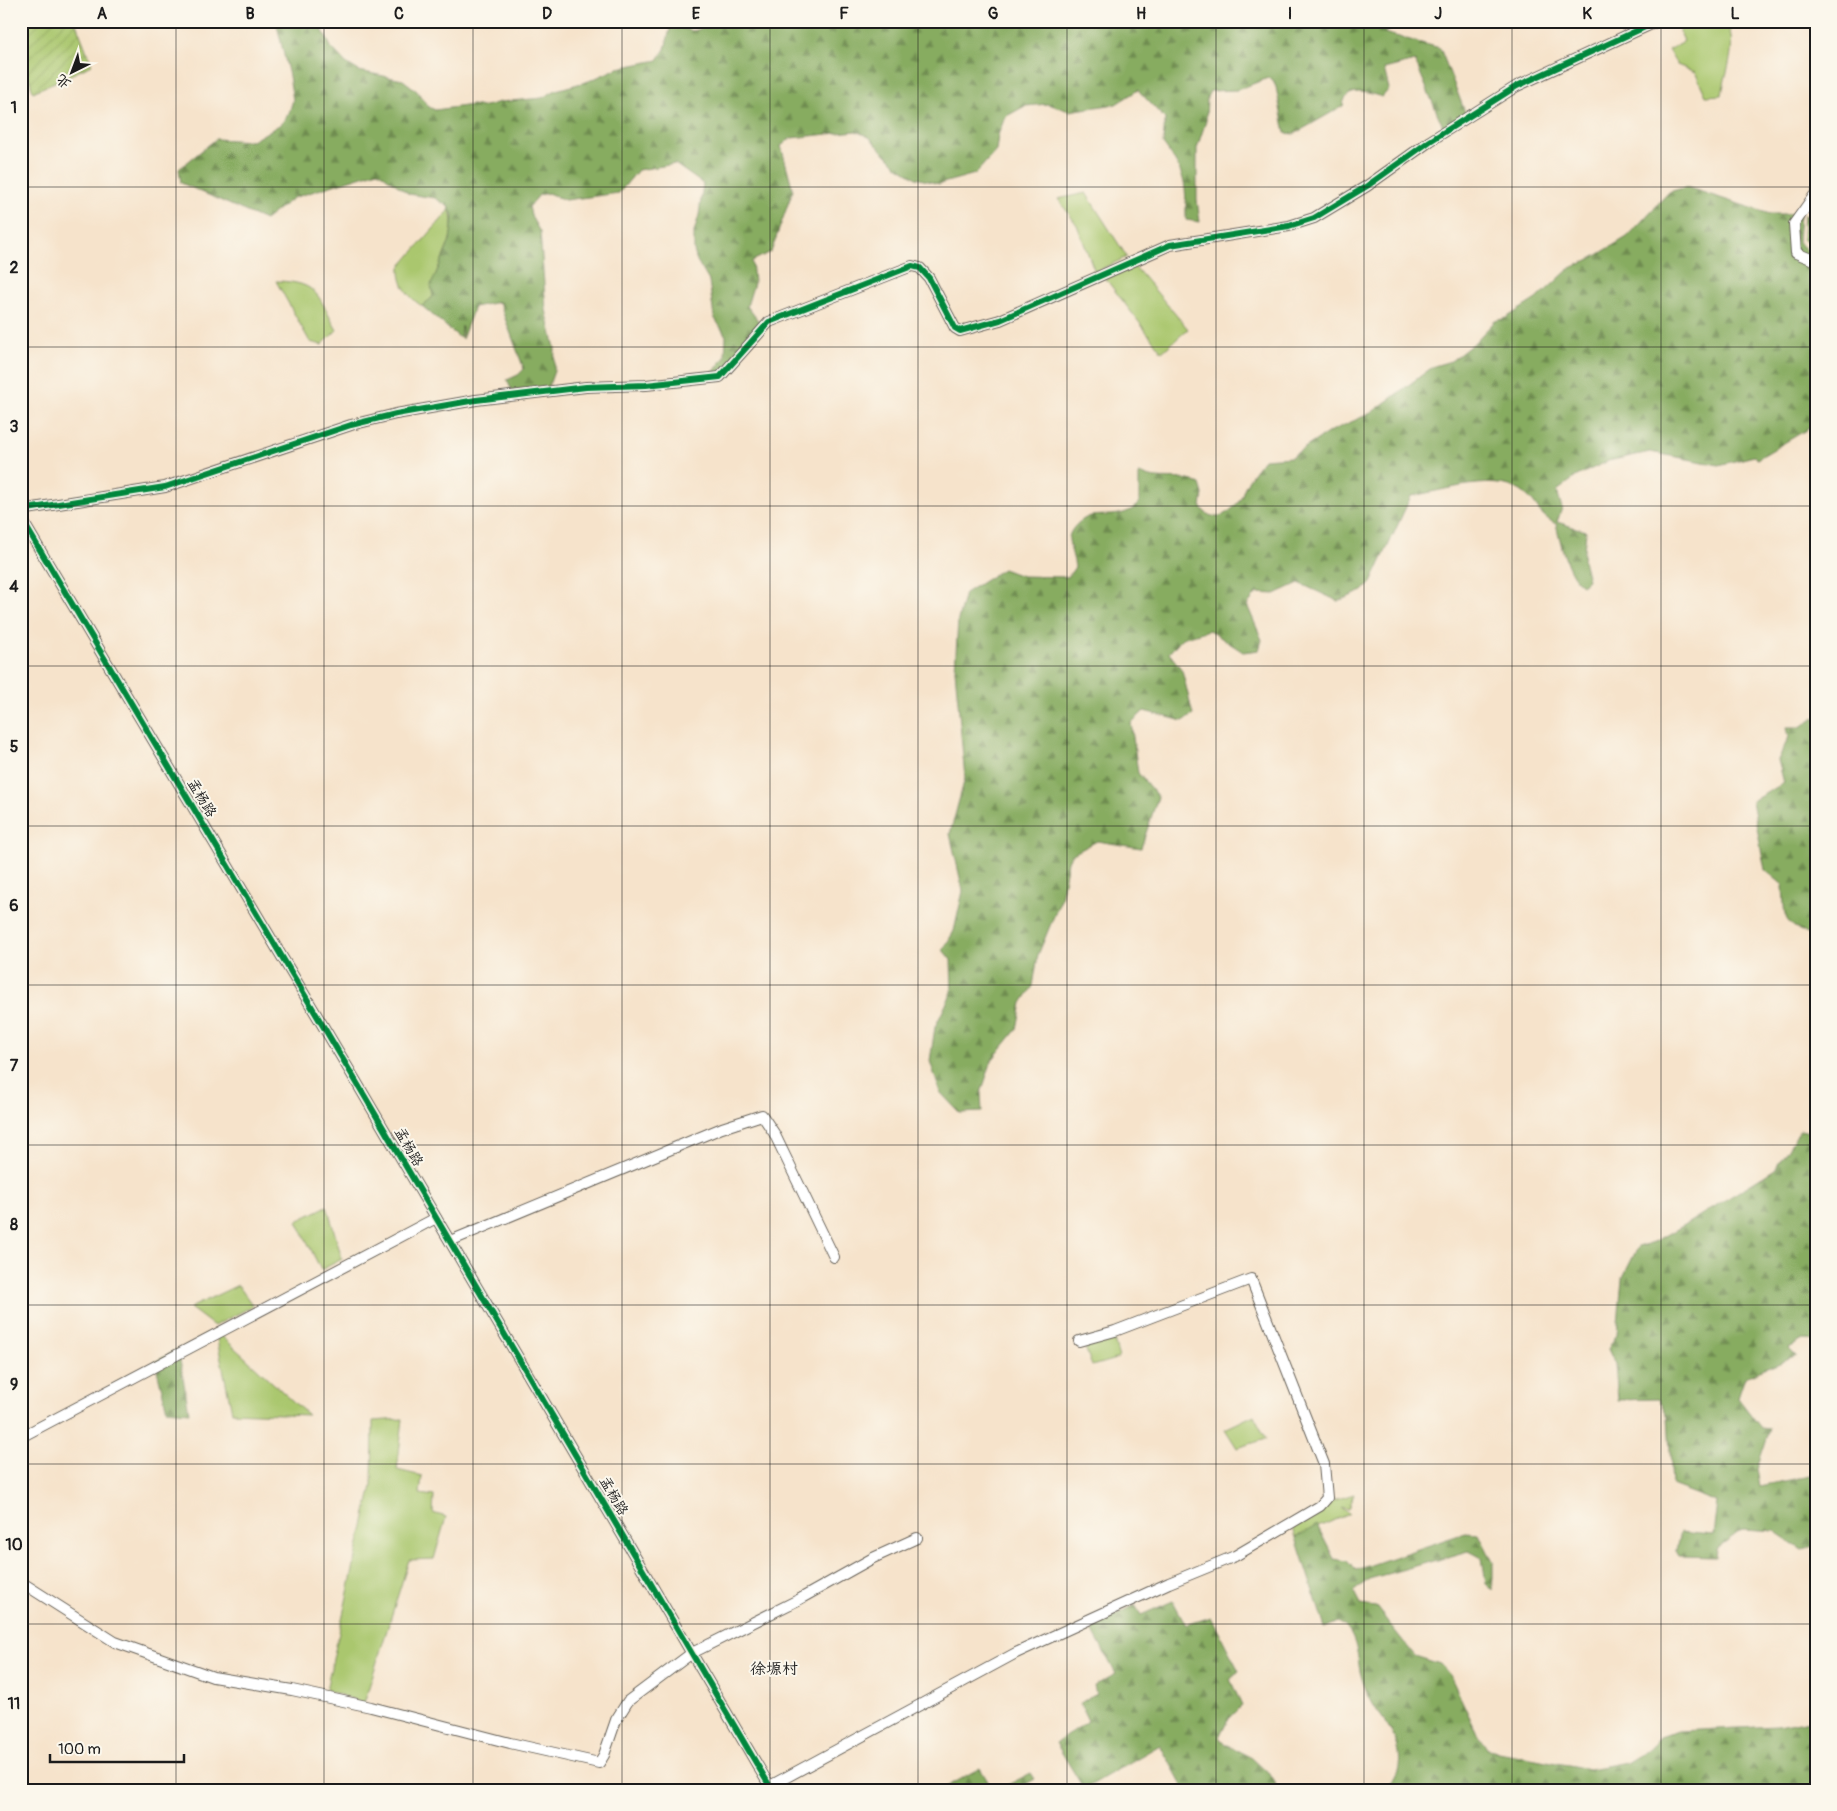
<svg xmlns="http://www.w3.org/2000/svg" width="1837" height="1811" viewBox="0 0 1837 1811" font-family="Pangolin,'LXGW WenKai TC',sans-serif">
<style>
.green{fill:#aac76e;stroke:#637245}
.forest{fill:url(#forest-firs);stroke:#52643e}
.garden{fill:url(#garden-furrows);stroke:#637245}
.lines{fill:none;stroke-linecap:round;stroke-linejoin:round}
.minor-casing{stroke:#686259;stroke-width:12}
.minor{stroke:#fff;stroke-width:10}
.cycleway-casing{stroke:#fbf7ec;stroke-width:9}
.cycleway{stroke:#00873e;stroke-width:6}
.grid{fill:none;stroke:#1c1c1c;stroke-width:1;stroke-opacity:0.55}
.labels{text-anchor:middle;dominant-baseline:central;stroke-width:4;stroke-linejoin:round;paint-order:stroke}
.street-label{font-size:14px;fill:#1c1c1c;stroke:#fbf7ec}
.quarter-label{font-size:16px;fill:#1c1c1c;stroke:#fbf7ec}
.neatline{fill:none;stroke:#1c1c1c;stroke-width:2}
.grid-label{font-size:16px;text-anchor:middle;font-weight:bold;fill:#1c1c1c}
</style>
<defs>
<pattern id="forest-firs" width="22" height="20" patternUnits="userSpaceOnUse" patternTransform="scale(1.25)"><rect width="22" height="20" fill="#87ac61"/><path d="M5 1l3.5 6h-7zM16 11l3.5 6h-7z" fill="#6e8b4f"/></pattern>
<pattern id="garden-furrows" width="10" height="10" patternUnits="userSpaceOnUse" patternTransform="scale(1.25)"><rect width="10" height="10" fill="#aac76e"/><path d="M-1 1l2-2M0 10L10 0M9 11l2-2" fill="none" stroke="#92aa5f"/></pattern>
</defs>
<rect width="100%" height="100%" fill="#fbf7ec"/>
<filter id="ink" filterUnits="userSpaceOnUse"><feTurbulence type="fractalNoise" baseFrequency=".02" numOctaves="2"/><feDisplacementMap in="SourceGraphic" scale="10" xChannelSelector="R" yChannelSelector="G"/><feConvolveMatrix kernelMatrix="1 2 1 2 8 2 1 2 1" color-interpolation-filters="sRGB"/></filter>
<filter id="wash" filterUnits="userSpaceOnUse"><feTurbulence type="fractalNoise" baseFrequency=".0096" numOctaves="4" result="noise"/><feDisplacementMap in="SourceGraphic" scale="20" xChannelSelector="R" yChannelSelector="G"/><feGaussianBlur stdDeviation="1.12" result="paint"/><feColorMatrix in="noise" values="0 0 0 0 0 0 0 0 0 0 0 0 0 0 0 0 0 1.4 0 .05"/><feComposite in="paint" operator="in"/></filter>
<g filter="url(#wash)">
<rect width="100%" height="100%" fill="#f6e3cb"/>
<g class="green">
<path d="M1675,21H1727C1738,50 1726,67 1722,95L1706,96L1695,72L1677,65L1668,50L1684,41Z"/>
<polygon points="1086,193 1127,257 1095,272 1077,225 1058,199"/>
<path d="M449,207C462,243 429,267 433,297L422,306C408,297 399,284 400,267L448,212Z"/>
<polygon points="1130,261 1188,329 1162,352 1102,274"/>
<path d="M276,281C321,282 317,297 337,330L322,345L310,342Z"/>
<polygon points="327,1206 342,1259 321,1270 297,1221"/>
<polygon points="238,1285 253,1306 214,1326 190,1308"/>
<polygon points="215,1330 308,1415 232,1412"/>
<polygon points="1112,1333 1119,1358 1092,1366 1083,1342"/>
<polygon points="1254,1415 1266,1439 1237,1448 1225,1429"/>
<polygon points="403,1419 397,1470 422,1476 420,1494 434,1496 433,1513 446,1517 434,1559 409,1560 364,1703 326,1690 372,1486 373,1421"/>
<polygon points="1354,1494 1349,1509 1341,1507 1350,1514 1318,1527 1317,1526 1296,1538 1293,1528 1329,1502"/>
</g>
<g class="forest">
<path d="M276,21H318L331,47L346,63L359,71L403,80L416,90L429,107L435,110L472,105L482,107L500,102L542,98L556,90L589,81L618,68L658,60L665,49L671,25C693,30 692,36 712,21H1412L1395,24L1384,33L1440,48L1467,117L1444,129L1415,61L1384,69L1389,89L1382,97C1369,93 1345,85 1343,106L1294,134L1285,133L1276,87L1273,81L1268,78L1237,90L1210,91L1207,97L1206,121L1197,148V200L1200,222L1186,220C1186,182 1186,175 1163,144L1165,119L1138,90L1116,104L1069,111L1048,104L1025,106L1005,117L998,135L996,151L975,174L939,184L916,178L897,166L869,137L856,131L791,138L781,146L793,190L771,252L752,261L754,283L747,306L760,323L727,367L709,378L725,357L726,336L714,317L709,281L696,259L694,250V232L699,215L703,184L675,164L638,170L619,193L565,200L548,193L539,195L529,207L532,218L540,232L546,310L555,348L554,371L548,388L513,393L507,380L518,375L524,369L499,302L474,307L462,339V326L460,338L422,306L433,297L431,285L450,241L453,216L449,207L435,198L409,194L378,171L293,198L265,220L181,183L179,169L216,139L252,141L281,124L289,113L293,100L289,76Z"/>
<path d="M1686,187L1770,214H1800L1798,242L1808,251L1816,252V431L1811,427L1757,459L1754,456L1719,465L1650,452L1608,461L1577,476L1557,491L1562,508L1557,522L1586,531L1583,560L1588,580L1582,585C1566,574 1561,542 1556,524C1536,513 1540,507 1526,495C1500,471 1443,491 1411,496L1371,583L1363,591L1338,601L1299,583L1275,594L1257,593L1247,605L1262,640L1259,650L1243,652L1209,630L1182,638L1169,653L1182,670L1193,715L1183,721L1144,711L1131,723L1138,773L1158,797L1141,848L1097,841L1071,855L1068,861L1061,899L1038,955L1033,986L1022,1003L1017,1029L992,1060L981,1093L982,1112L960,1113L940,1092L930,1061L935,1027L952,992L951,960L943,950L954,931L963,891L950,834L965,778L955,670L958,620L965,593L1003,569L1022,576L1068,577L1075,567C1074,558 1070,549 1069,540C1068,530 1082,518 1091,516C1109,514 1126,518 1139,503V473C1161,484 1178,473 1200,484L1203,494L1201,507C1212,525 1231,514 1240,499C1243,495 1243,489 1246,485C1250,476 1258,467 1264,459L1291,457L1329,432L1371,413L1434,366L1451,361L1473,344L1495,321L1506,318L1539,297L1569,269L1594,257L1627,237L1669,192Z"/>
<polygon points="1804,215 1816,218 1816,243 1803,240"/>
<path d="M1816,717V938C1781,922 1785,922 1783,885L1765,870L1752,801L1784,783L1778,760L1789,737L1787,727H1800Z"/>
<polygon points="1800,1130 1816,1133 1816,1341 1803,1340 1789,1348 1797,1356 1745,1377 1738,1398 1761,1428 1770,1429 1757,1468 1760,1486 1816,1475 1816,1546 1802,1550 1774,1531 1743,1529 1717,1548 1716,1557 1679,1556 1676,1551 1680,1532 1713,1535 1717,1502 1672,1485 1668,1417 1658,1399 1618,1400 1615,1364 1608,1349 1617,1334 1622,1279 1638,1247 1654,1242 1688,1223 1775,1169"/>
<polygon points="178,1349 189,1412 167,1410 155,1362"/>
<path d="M1317,1525L1334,1559L1347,1561L1356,1570L1465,1533L1479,1534L1493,1562V1590L1486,1584L1482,1558L1469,1551L1369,1579L1354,1591L1361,1605L1376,1607L1415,1656L1440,1664L1450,1675L1477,1733L1488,1750L1589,1769L1627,1762L1651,1747L1660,1737L1678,1731L1777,1726L1816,1719V1790H1378C1408,1780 1402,1747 1388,1726C1384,1719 1377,1712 1373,1704C1367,1694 1360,1676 1359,1665C1357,1649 1354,1630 1338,1622L1325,1628L1296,1538Z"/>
<polygon points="1173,1601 1186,1625 1211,1617 1239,1671 1230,1679 1242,1706 1227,1721 1219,1737 1225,1744 1252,1758 1273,1778 1278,1790 1185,1790 1160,1745 1084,1789 1056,1743 1088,1721 1080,1703 1096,1694 1094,1686 1116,1674 1091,1628 1135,1605 1141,1615"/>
<polygon points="980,1768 993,1790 940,1790"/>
<polygon points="1031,1773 1035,1779 1015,1790 998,1790"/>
</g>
<polygon class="garden" points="21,21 75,21 92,65 33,92 21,49 27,41 21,31"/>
</g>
<g filter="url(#ink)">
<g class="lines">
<defs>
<g id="minor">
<polyline points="1816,193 1794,224 1796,253 1816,261"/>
<polyline points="21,510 165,487 351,425 396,414 476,400 586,387 646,385 720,377 769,322 912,266 920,268 929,278 955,328 960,331 1000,320 1170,245 1289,226 1314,218 1367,186 1430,141 1517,86 1658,21"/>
<polyline points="21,518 354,1078 772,1790"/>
<polyline points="450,1241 722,1128 762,1115 774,1133 834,1257"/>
<polyline points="21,1437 436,1218"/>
<polyline points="21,1582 115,1642 213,1677 292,1690 371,1707 510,1743 599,1763 604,1755 616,1720 628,1701 692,1653 798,1600 873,1558 917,1538"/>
<polyline points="770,1786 1016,1653 1169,1583 1235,1556 1320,1506 1327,1498 1324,1464 1251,1279 1115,1331 1079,1341"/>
</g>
</defs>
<use href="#minor" class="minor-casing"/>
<use href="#minor" class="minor"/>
<defs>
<g id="cycleway">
<polyline points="21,510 165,487 351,425 396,414 476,400 586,387 646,385 720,377 769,322 912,266 920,268 929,278 955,328 960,331 1000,320 1170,245 1289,226 1314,218 1367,186 1430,141 1517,86 1658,21"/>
<polyline points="21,518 354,1078 772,1790"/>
</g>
</defs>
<use href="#cycleway" class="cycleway-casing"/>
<use href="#cycleway" class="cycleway"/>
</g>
</g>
<path class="grid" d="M176,21V1790M324,21V1790M473,21V1790M622,21V1790M770,21V1790M918,21V1790M1067,21V1790M1216,21V1790M1364,21V1790M1512,21V1790M1661,21V1790M21,187H1816M21,347H1816M21,506H1816M21,666H1816M21,826H1816M21,985H1816M21,1145H1816M21,1305H1816M21,1464H1816M21,1624H1816"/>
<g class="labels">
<g class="street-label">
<text transform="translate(202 798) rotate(59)">孟杨路</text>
<text transform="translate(409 1147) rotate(60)">孟杨路</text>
<text transform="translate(614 1496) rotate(60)">孟杨路</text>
</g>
<g class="quarter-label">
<text x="774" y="1669">徐塬村</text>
</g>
</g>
<rect width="1837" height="1811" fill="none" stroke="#fbf7ec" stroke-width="55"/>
<g transform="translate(72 72) rotate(222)" stroke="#fbf7ec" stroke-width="4" paint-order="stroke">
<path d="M0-4L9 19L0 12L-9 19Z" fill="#1c1c1c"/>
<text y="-8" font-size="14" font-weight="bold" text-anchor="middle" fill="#1c1c1c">北</text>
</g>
<path d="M50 1754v8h134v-8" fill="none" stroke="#1c1c1c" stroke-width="2.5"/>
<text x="58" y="1754" font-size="15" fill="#1c1c1c" stroke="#fbf7ec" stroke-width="4" paint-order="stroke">100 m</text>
<rect x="28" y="28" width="1782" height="1756" class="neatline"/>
<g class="grid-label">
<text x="102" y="19">A</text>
<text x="250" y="19">B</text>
<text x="399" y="19">C</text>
<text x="547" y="19">D</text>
<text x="696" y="19">E</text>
<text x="844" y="19">F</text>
<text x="993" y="19">G</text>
<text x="1141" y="19">H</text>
<text x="1290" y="19">I</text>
<text x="1438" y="19">J</text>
<text x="1587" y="19">K</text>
<text x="1735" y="19">L</text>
<text x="14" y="113">1</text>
<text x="14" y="273">2</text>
<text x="14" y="432">3</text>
<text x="14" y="592">4</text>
<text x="14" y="752">5</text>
<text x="14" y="911">6</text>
<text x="14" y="1071">7</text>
<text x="14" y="1230">8</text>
<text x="14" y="1390">9</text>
<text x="14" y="1550">10</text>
<text x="14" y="1709">11</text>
</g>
</svg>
